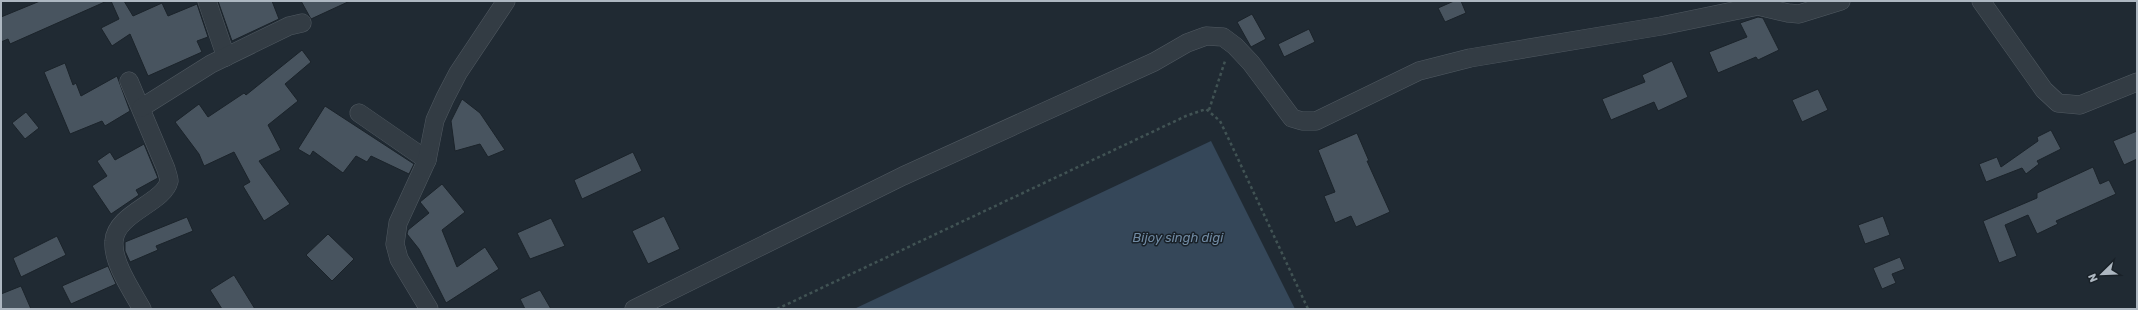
<svg xmlns="http://www.w3.org/2000/svg" width="2138" height="310" viewBox="0 0 2138 310" font-family="Rubik,sans-serif">
<style>
.water{fill:#354759}
.building{fill:#48545f;stroke:#1b232a}
.lines{fill:none;stroke-linecap:round;stroke-linejoin:round}
.minor-casing{stroke:#515a62;stroke-width:19}
.path{stroke:#415354;stroke-width:2.5;stroke-dasharray:3 3;stroke-linecap:butt}
.minor{stroke:#333c44;stroke-width:18}
.labels{text-anchor:middle;dominant-baseline:central;stroke-width:3;stroke-linejoin:round;paint-order:stroke}
.water-label{font-size:13px;font-style:italic;fill:#708aa3;stroke:#192128}
</style>
<rect width="100%" height="100%" fill="#202a33"/>
<polygon class="water" points="1211,141 1295,309 854,309"/>
<g class="building">
<polygon points="40,1 107,1 10,44 8,39 1,42 1,17"/>
<polygon points="111,1 124,1 133,16 162,3 168,16 197,4 208,37 197,41 202,52 148,76 130,34 112,46 101,28 119,19"/>
<polygon points="218,1 272,1 279,19 232,41"/>
<polygon points="301,1 350,1 311,19"/>
<polygon points="1454,1 1461,1 1466,13 1445,22 1438,8"/>
<polygon points="1252,14 1266,39 1251,47 1237,22"/>
<polygon points="1758,17 1763,18 1779,50 1758,60 1756,57 1718,73 1709,52 1747,37 1740,23"/>
<polygon points="1309,29 1315,42 1284,57 1278,44"/>
<polygon points="302,50 311,62 285,84 298,101 268,125 281,150 259,161 290,204 264,221 243,186 250,182 234,152 204,166 199,154 175,122 199,104 208,117 244,93 246,95"/>
<polygon points="1672,61 1688,97 1658,111 1654,102 1611,120 1602,99 1645,82 1642,75"/>
<polygon points="65,63 73,85 76,83 81,96 117,76 130,111 105,126 102,121 70,134 44,72"/>
<polygon points="1818,89 1828,110 1802,122 1792,100"/>
<polygon points="462,99 480,113 505,150 488,157 480,144 455,151 451,121"/>
<polygon points="325,106 414,164 409,174 371,156 367,162 356,156 343,173 313,151 310,156 298,149"/>
<polygon points="26,112 39,128 25,139 12,123"/>
<polygon points="2051,130 2061,149 2037,161 2039,164 2026,174 2022,168 1986,182 1979,164 1997,157 2001,167 2038,141 2037,137"/>
<polygon points="2137,131 2137,159 2124,165 2113,141"/>
<polygon points="1357,133 1369,161 1367,161 1390,212 1356,227 1351,216 1335,223 1324,196 1335,192 1318,150"/>
<polygon points="144,144 158,178 136,190 139,195 111,214 92,186 107,176 97,161 110,152 115,160"/>
<polygon points="633,152 642,171 582,199 574,180"/>
<polygon points="2093,167 2100,184 2109,180 2116,194 2056,221 2058,224 2037,234 2028,215 2005,225 2017,256 1999,263 1983,221 2037,198 2037,193"/>
<polygon points="442,184 465,212 442,230 457,267 485,247 499,269 446,303 419,249 407,234 408,230 429,213 420,202"/>
<polygon points="664,216 680,249 648,264 632,231"/>
<polygon points="1883,216 1890,235 1865,244 1858,225"/>
<polygon points="187,217 193,231 156,246 158,250 130,262 125,251 125,242"/>
<polygon points="551,218 565,246 530,259 517,233"/>
<polygon points="328,234 354,259 332,281 306,255"/>
<polygon points="57,236 66,255 21,277 13,258"/>
<polygon points="1900,257 1905,269 1892,274 1896,283 1882,289 1873,268"/>
<polygon points="108,266 116,284 71,304 62,286"/>
<polygon points="234,275 255,309 222,309 210,290"/>
<polygon points="21,286 31,309 1,309 1,294"/>
<polygon points="540,290 551,309 525,309 520,299"/>
</g>
<g class="lines">
<defs>
<g id="minor">
<polyline points="207,1 226,57"/>
<polyline points="1981,1 2044,90 2058,103 2080,105 2137,82"/>
<path d="M129,81L166,169C167,173 169,178 169,181C164,203 116,213 114,241C112,262 132,291 142,309"/>
<polyline points="141,108 211,64 289,26 302,23"/>
<polyline points="359,113 427,160"/>
<polyline points="429,309 399,259 395,244 398,223 427,160 435,120 445,98 458,73 506,1"/>
<polyline points="634,309 903,176 1154,62 1187,43 1206,36 1223,37 1235,46 1251,63 1292,118 1302,121 1316,121 1419,71 1470,58 1661,26 1758,6 1788,13 1799,14 1841,1"/>
</g>
</defs>
<use href="#minor" class="minor-casing"/>
<g class="path">
<polyline points="1209,110 1225,61"/>
<polyline points="777,309 1186,116 1206,109 1220,121 1232,146 1308,309"/>
</g>
<use href="#minor" class="minor"/>
</g>
<g class="labels">
<g class="water-label">
<text x="1178" y="237">Bijoy singh digi</text>
</g>
</g>
<rect width="2138" height="310" fill="none" stroke="#adb7c1" stroke-width="4"/>
<g transform="translate(2102 274) rotate(247)" stroke="#192128" stroke-width="3" paint-order="stroke">
<path d="M0-3L7 15L0 10L-7 15Z" fill="#adb7c1"/>
<text y="-6" font-size="11" font-weight="bold" text-anchor="middle" fill="#adb7c1">N</text>
</g>
</svg>
